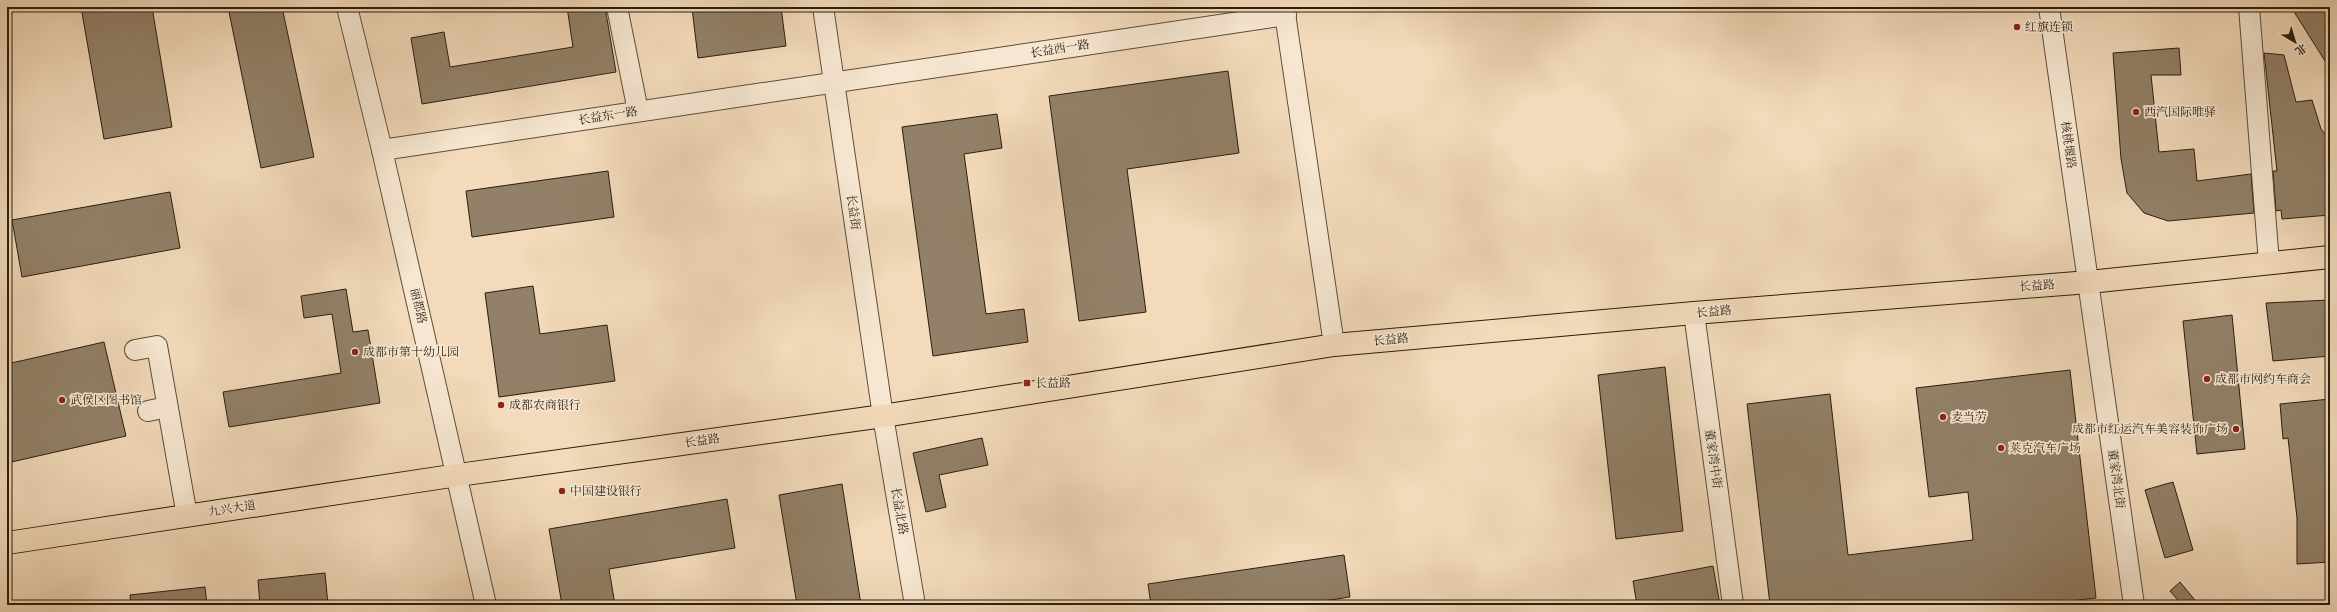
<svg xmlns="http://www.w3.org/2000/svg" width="2337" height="612" viewBox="0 0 2337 612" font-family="'IM FELL English','Noto Serif SC',serif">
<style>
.building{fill:#928068;stroke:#2a1e0f}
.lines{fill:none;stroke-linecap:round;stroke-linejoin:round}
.minor-casing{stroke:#5c4d3a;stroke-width:22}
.major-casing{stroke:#2a1e0f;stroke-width:24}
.minor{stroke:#f7e7d2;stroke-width:20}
.major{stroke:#f2daba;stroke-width:22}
.poi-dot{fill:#8f2418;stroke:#f7e7d2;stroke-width:1.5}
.labels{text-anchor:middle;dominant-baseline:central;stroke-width:3.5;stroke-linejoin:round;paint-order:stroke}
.poi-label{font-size:12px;fill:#2a1e0f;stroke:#f7e7d2;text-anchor:start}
.street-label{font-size:12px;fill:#2a1e0f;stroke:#f7e7d2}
</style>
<rect width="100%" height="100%" fill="#f2daba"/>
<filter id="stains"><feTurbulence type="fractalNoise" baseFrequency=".005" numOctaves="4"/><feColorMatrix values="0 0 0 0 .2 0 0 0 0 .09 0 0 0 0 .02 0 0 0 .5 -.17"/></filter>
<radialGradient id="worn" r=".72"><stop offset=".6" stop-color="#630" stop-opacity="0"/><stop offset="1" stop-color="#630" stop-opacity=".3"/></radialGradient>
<g class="building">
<polygon points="81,7 152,7 172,127 104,139"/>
<polygon points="228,7 282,7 314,157 261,168"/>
<polygon points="567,7 605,7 616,72 422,104 411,38 444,32 450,67 573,47"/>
<polygon points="703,7 781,7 786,46 698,58 692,8"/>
<polygon points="2291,7 2330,7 2330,69"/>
<polygon points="2179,48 2181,75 2151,75 2159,152 2194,149 2197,181 2251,174 2254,213 2168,221 2144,213 2127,193 2121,159 2113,53"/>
<polygon points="2264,53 2284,55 2296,102 2312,100 2321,129 2330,140 2330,215 2282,219 2281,210 2276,211 2273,171 2277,171"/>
<polygon points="1228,71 1239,153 1127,169 1146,312 1079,321 1049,96"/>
<polygon points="997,114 1002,148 964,154 986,314 1024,309 1028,342 933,356 902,127"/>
<polygon points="608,171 614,217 472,237 466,191"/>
<polygon points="170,192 180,248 22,277 12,220"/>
<polygon points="533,286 540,334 607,325 615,381 499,397 485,293"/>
<polygon points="346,289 353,332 368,330 380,403 229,427 223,392 341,373 332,314 304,318 301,296"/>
<polygon points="2330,300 2330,356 2273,361 2266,303"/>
<polygon points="2232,315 2245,449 2197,454 2183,321"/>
<polygon points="104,342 126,436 7,463 7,364"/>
<polygon points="1665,367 1683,531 1616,539 1598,375"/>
<polygon points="2070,370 2096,598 2034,605 1770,605 1747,404 1830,394 1848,555 1973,540 1968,492 1929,497 1916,388"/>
<polygon points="2330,399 2330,562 2297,564 2297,518 2288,438 2283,439 2280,404"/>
<polygon points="982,438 988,465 939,475 946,507 926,512 913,453"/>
<polygon points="2173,482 2193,550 2165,558 2145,490"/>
<polygon points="842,484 861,605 797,605 779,495"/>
<polygon points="727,499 735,548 609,569 615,605 562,605 549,529"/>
<polygon points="1344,555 1350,597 1296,605 1151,605 1148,584"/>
<polygon points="1713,566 1720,605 1637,605 1633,581"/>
<polygon points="325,573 328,605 260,605 258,580"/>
<polygon points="2180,582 2199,605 2182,605 2170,591"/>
<polygon points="205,587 207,605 131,605 130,595"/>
</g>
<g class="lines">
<defs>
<g id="minor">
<polyline points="347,7 382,150 486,605"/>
<polyline points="617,7 638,111"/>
<polyline points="823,7 883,416 915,605"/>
<polyline points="1284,7 1334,345"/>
<polyline points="2049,7 2134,605"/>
<polyline points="2249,7 2269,263"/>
<polyline points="382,150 1286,15"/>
<polyline points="1694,313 1733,605"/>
<polyline points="135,350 157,346 187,516"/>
<polyline points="148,411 167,407"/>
</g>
<polyline id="major" points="7,543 458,475 883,416 1334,345 1694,313 2089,282 2330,257"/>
</defs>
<use href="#minor" class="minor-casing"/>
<use href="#major" class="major-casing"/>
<use href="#minor" class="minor"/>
<use href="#major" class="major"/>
</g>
<g class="poi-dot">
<circle cx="2017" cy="27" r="4"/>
<circle cx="2136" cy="112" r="4"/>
<circle cx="355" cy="352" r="4"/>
<circle cx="2207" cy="379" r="4"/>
<rect x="1023" y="379" width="8" height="8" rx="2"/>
<circle cx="62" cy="400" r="4"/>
<circle cx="501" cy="405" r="4"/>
<circle cx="1943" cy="417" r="4"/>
<circle cx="2236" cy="429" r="4"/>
<circle cx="2001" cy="448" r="4"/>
<circle cx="562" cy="491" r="4"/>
</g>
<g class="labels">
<g class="poi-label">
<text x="2025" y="27">红旗连锁</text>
<text x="2144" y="112">西汽国际唯驿</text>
<text x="363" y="352">成都市第十幼儿园</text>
<text x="2215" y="379">成都市网约车商会</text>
<text x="1035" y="383">长益路</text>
<text x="70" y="400">武侯区图书馆</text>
<text x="509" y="405">成都农商银行</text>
<text x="1951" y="417">麦当劳</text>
<text x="2228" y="429" text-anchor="end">成都市红运汽车美容装饰广场</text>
<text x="2009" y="448">莱克汽车广场</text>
<text x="570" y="491">中国建设银行</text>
</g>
<g class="street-label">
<text transform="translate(1060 49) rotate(-9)">长益西一路</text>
<text transform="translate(608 116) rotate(-9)">长益东一路</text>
<text transform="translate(2068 145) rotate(82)">核桃堰路</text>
<text transform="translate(853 212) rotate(82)">长益街</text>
<text transform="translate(2037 286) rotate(-4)">长益路</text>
<text transform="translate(418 306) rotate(77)">丽都路</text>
<text transform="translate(1714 312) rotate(-5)">长益路</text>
<text transform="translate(1391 340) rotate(-5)">长益路</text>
<text transform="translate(702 441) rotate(-8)">长益路</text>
<text transform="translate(1713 459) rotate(82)">董家湾中街</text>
<text transform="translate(2116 479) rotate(82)">董家湾北街</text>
<text transform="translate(232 509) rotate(-9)">九兴大道</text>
<text transform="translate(899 511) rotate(80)">长益北路</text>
</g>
</g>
<rect width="2337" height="612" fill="none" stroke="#f2daba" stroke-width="24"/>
<rect x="8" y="8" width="2321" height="596" fill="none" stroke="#2a1e0f" stroke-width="2"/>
<rect x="12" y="12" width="2313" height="588" fill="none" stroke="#2a1e0f"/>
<g transform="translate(2295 42) rotate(142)" stroke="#f7e7d2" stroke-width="3" paint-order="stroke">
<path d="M0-3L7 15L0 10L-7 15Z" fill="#2a1e0f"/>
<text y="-6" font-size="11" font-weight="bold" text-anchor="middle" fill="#2a1e0f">北</text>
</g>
<rect width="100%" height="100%" filter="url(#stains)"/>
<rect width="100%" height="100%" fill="url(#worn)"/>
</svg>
